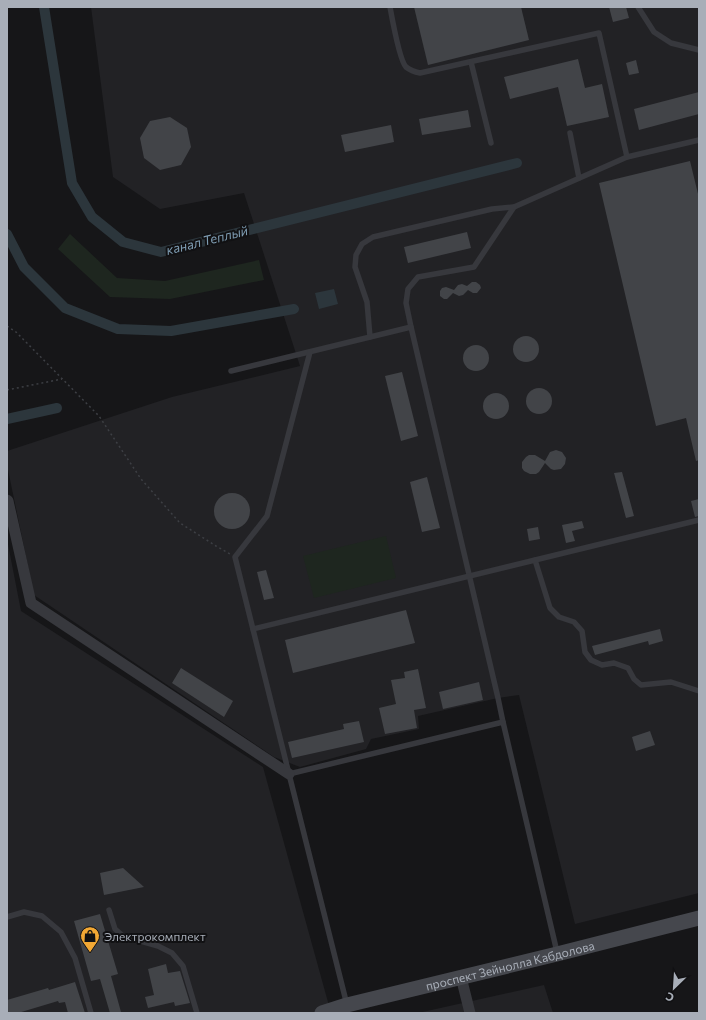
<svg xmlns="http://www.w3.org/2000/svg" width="706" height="1020" viewBox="0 0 706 1020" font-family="Commissioner,sans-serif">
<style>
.built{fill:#222225}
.green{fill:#1e261f}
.water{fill:#2c363c}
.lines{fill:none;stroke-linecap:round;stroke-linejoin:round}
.canal{stroke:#2c363c;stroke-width:10}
.building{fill:#424448}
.path{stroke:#3d3f44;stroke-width:1.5;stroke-dasharray:2 3;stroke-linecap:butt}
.lane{stroke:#37383d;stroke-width:5.5}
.street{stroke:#37383d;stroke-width:11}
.secondary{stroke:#45474d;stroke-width:15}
.labels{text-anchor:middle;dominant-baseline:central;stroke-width:4;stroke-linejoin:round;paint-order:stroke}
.poi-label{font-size:12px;fill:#a8aeb8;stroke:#111113;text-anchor:start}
.street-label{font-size:12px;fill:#a8aeb8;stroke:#111113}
.water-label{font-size:13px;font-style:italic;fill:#7f9db3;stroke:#111113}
</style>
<rect width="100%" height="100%" fill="#161618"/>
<g class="built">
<polygon points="91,7 699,7 699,893 575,924 519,695 498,698 418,716 419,729 371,739 366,749 300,767 274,757 34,595 7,465 7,451 172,397 300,366 244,193 160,209 113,177"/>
<polygon points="7,539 21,611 263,767 331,1013 7,1013"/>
<polygon points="544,985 553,1013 418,1013"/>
</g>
<g class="green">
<polygon points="70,234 117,278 165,281 259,260 264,280 170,299 110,297 58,249"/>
<polygon points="386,536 396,578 314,598 303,556"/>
</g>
<polygon class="water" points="334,289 338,304 319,309 315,293"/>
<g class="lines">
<g class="canal">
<polyline points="44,7 72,183 92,217 123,242 161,252 517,163"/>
<polyline points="7,234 24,267 65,308 118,329 171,331 294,309"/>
<polyline points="7,419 57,408"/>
</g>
</g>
<g class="building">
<polygon points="414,7 521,7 529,40 428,65"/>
<polygon points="609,7 626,7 629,18 613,22"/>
<polygon points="578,59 585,88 602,84 609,117 567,126 558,87 510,99 504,77"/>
<polygon points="636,60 639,73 629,75 626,63"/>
<polygon points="699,92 699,114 639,130 634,109"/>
<polygon points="468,110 471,127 422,135 419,119"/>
<polygon points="170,117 187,128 191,147 181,165 160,170 144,158 140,138 150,121"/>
<polygon points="391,125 394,142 345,152 341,135"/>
<polygon points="690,161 699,198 699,460 696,461 686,418 656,426 599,183"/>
<polygon points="467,232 471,248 408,263 404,247"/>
<polygon points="472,282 476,282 480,285 481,288 477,293 473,293 468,290 463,295 459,296 453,293 447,299 444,299 440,296 440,291 442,288 446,287 454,290 458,285 462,284 467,286"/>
<circle cx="526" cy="349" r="13"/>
<circle cx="476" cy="358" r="13"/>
<polygon points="402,372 418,436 401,441 385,376"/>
<circle cx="539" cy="401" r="13"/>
<circle cx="496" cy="406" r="13"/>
<polygon points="556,450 562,452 566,458 565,464 561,469 554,470 551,469 545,463 539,472 536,474 530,474 524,471 522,468 522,462 526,457 529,455 535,455 545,461 550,452"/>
<polygon points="622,472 634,516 626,518 614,473"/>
<polygon points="427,477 440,528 422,532 410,482"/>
<circle cx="232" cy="511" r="18"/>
<polygon points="699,499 699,516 695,517 691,501"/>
<polygon points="582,521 584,528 572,531 575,541 566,543 562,525"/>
<polygon points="538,527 540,539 529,541 527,529"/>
<polygon points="266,570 274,598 264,600 257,572"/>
<polygon points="406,610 415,643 293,673 285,640"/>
<polygon points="660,629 663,641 649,645 648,641 595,655 592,646"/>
<polygon points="181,668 233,701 224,717 172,683"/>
<polygon points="418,669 426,708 414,710 417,728 385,734 379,708 396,704 391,680 405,678 404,672"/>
<polygon points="479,682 483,700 443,709 439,692"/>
<polygon points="359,721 364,742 292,758 288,742 344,729 343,724"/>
<polygon points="650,731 655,745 636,751 632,737"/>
<polygon points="123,868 144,887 104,895 100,873"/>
<polygon points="100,914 118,974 111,976 121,1012 117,1013 110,1013 100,979 91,981 74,921"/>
<polygon points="166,964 168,973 180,971 190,1003 175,1006 174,1002 148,1008 145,997 154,995 148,969"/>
<polygon points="75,982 85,1013 68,1013 65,1002 59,1003 58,1001 18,1013 7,1013 7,1000 48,988 49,990"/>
</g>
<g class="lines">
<g class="path">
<polyline points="7,326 16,332 99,416 141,479 180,523 216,546 230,554"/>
<polyline points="7,390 62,379"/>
</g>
<g class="lane">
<path d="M390,7C392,18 400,61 406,67C411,71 415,72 420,73L599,33L627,157"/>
<polyline points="638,7 654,32 671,43 699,50"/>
<polyline points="471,62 491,143"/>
<polyline points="570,133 579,178"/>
<polyline points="411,327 406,303 408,289 418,277 474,267 514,207 627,157 699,140"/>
<polyline points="370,337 367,302 355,267 356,255 362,244 373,237 492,209 514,207"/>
<polyline points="231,371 411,327 498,698 503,722"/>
<polyline points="535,560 550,608 559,617 574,622 582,631 585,652 591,660 602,665 614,663 628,668 634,679 641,685 671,682 699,691"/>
<polyline points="253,629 699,520"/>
<polyline points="289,774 235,557 267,516 310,352"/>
<polyline points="109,910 115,929 123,936 158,946 172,953 183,966 197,1013"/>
<polyline points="7,917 24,912 42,916 61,932 75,958 91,1013"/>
<polyline points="347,1005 289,774 503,722 557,952"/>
</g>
<g class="street">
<polyline points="7,500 8,501 31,603 289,774"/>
<polyline points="461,977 470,1013"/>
</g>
<path class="secondary" id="s1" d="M322,1013L347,1005L557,954L699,918"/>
</g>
<defs>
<symbol id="shop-pin" viewBox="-11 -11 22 30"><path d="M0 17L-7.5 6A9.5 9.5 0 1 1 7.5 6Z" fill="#f2a834" stroke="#111113"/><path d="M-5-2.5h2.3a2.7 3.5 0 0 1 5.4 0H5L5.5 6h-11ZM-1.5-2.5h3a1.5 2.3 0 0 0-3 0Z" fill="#111"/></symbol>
</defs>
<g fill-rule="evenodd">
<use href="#shop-pin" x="79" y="925" width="22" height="30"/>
</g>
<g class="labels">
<g class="poi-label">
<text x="104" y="936">Электрокомплект</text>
</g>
<g class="street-label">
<text stroke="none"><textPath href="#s1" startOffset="194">проспект Зейнолла Кабдолова</textPath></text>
</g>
<g class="water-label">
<text transform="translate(207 240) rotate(-14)">канал Теплый</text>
</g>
</g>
<rect width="706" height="1020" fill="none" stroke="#a8aeb8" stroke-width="16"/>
<g transform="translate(674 988) rotate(205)" stroke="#111113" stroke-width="3" paint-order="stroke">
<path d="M0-3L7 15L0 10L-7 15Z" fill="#a8aeb8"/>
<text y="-6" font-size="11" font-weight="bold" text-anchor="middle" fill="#a8aeb8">С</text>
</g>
</svg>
